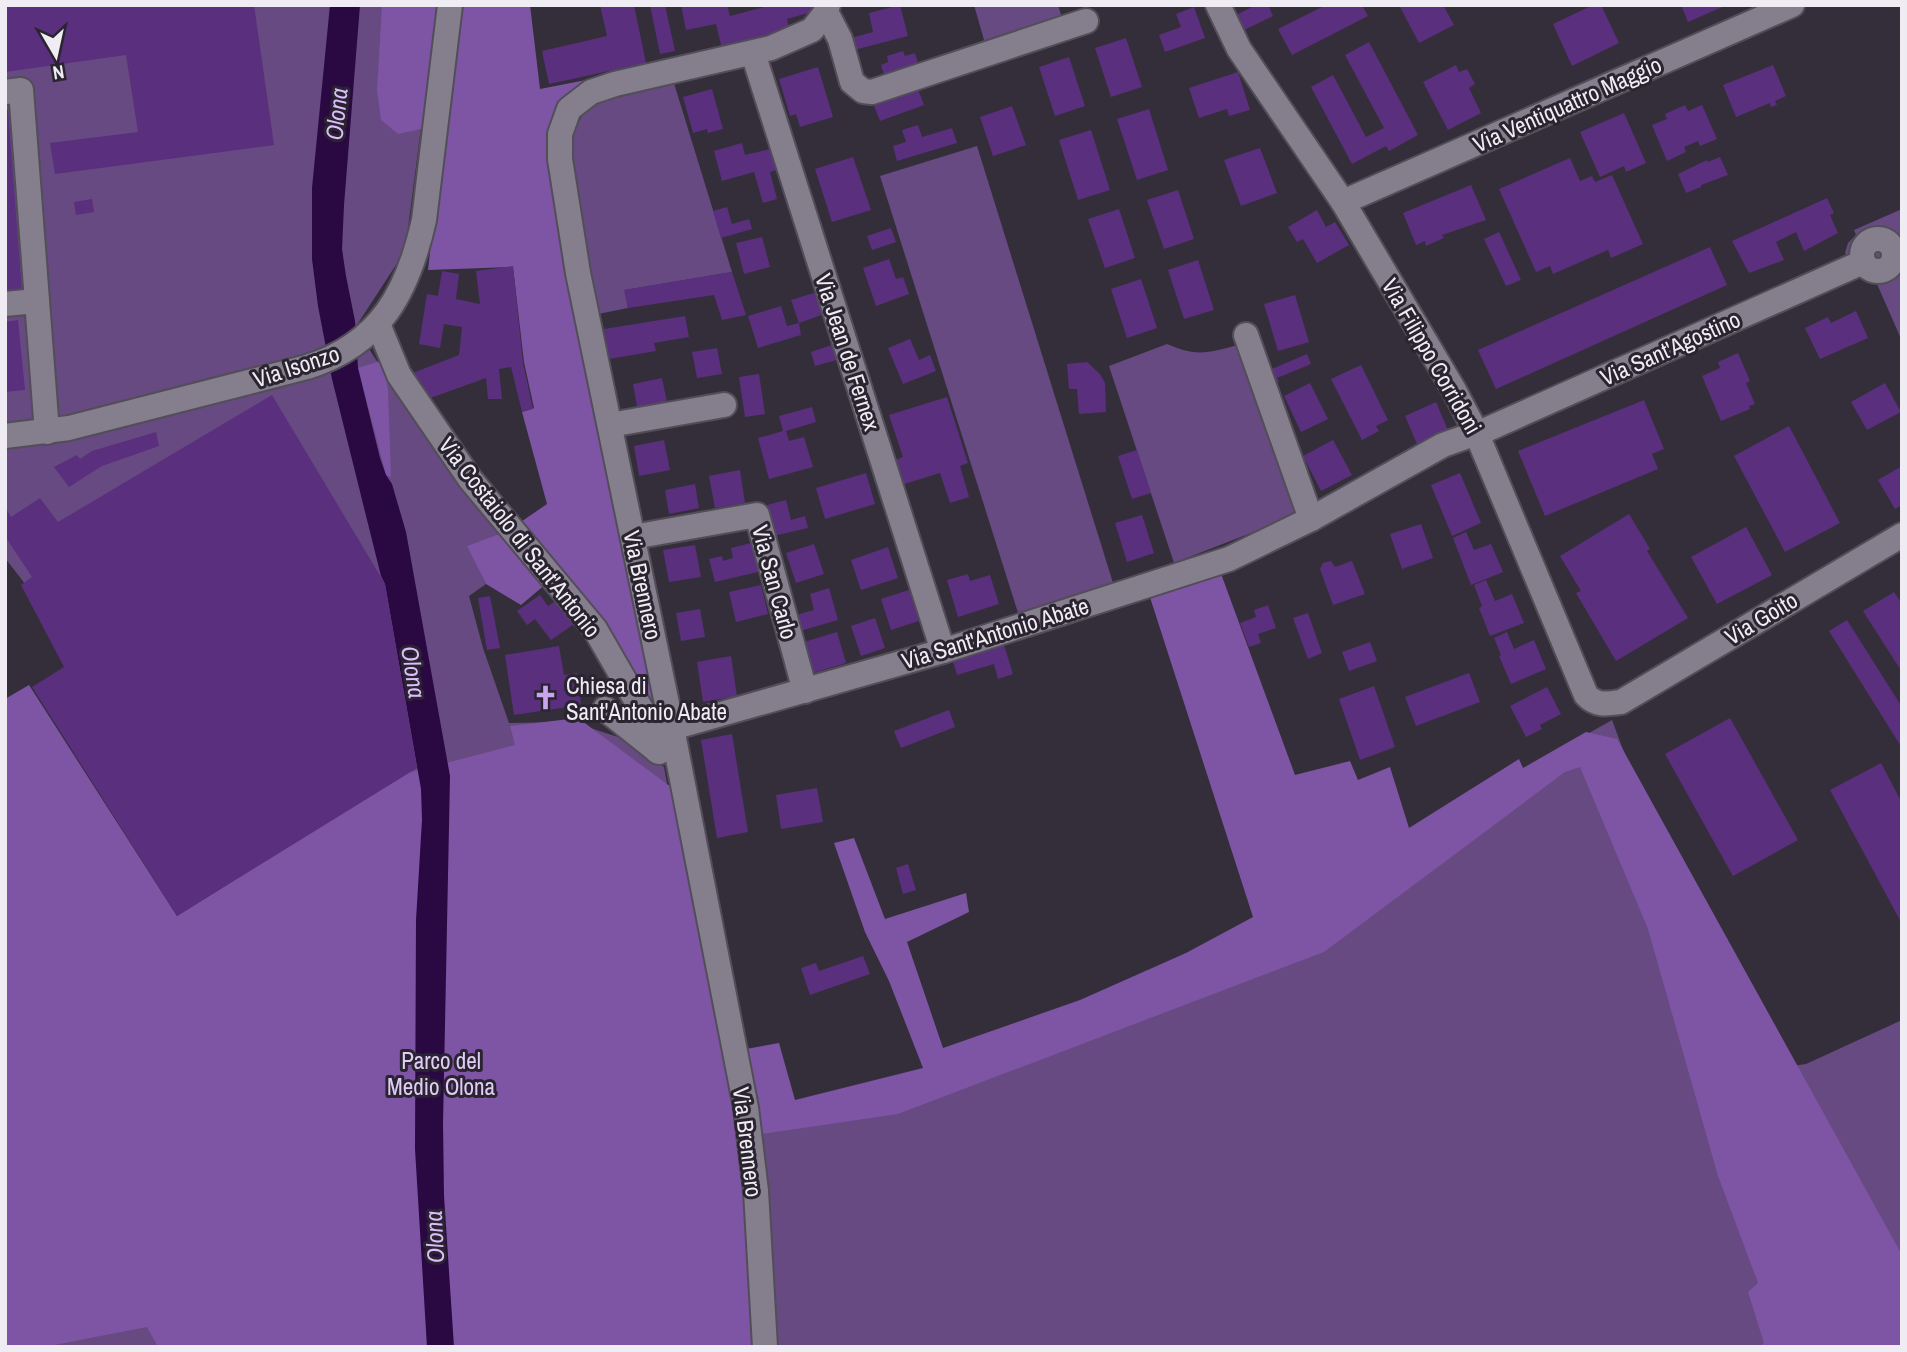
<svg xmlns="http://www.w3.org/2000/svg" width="1907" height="1352" viewBox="0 0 1907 1352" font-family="'Archivo Narrow',sans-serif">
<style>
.green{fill:#664a81}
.forest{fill:#7e54a4}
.water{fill:#2a0842}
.building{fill:#5a2f7d}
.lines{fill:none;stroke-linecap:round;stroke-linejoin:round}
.minor-casing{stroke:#524e58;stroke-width:28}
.minor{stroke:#857e8d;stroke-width:24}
.labels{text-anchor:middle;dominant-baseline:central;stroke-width:6;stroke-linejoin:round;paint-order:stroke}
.street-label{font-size:23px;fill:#f0ecf4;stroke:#2a2430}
.poi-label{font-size:23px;fill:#f0ecf4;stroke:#2a2430;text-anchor:start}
.park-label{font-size:23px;fill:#e1ccf8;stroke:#2a2430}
.water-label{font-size:24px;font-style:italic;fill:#ddbdfe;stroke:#2a2430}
</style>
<rect width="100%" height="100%" fill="#342e3a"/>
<g class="green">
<polygon points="5,5 437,5 405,251 355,328 412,414 509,530 468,546 486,584 469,596 483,648 509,723 572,722 618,737 664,767 732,1138 1109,1005 1612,720 1678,897 1765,1070 1806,1064 1902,1020 1902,1297 1828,1347 5,1347 5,701 175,919 251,875 5,558"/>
<polygon points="974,5 1058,5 1063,21 986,47"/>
<polygon points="673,80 732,272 625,290 628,308 598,314 572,182 571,139 574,130 585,111 600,99"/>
<polygon points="977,146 1114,586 1019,616 880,176"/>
<polygon points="1902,209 1902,341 1877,284 1860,279 1845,253 1848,243 1856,235 1854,230"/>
<path d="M1167,344C1196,357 1208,353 1238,345L1297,515L1174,563L1109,366Z"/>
</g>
<g class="forest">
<polygon points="382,5 530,5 540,89 586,80 590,93 560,134 681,777 553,578 521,605 486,584 467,546 509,530 547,504 522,412 534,408 524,362 513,267 428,270 445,124 398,134 381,120 377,90"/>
<polygon points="380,361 384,364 388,390 391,477 386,475 358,368"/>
<polygon points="1220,571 1295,775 1350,761 1358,780 1390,767 1409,828 1519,759 1523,768 1586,732 1617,739 1902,1255 1902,1347 1758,1347 1764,1343 1748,1292 1758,1283 1718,1176 1648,929 1580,767 1565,772 1324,952 898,1114 749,1136 766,1347 158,1347 147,1327 44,1347 5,1347 5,699 29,685 177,916 404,774 515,745 510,726 578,718 683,796 735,1051 779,1043 795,1100 923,1068 889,981 865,932 834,843 854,838 885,919 966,893 969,912 907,942 943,1048 1080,1000 1186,953 1253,917 1147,588"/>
</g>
<polygon class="water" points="330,5 360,5 344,205 342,249 346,276 355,321 358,368 380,458 386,475 392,484 406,532 450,776 443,1124 444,1196 454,1347 427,1347 415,1149 416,920 422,820 421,789 385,584 381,576 332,379 318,306 312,259 312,188"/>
<g class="building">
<polygon points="5,5 254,5 274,145 55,174 50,143 138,132 126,55 5,72"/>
<polygon points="600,5 634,5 646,63 549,84 542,51 607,36"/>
<polygon points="650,5 665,5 675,51 660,54"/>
<polygon points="681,5 727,5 730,16 772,5 818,5 819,10 787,19 790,33 722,49 716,24 686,30"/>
<polygon points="900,5 908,36 854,50 851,38 873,32 869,13"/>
<polygon points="1256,5 1268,5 1273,16 1242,31 1234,16"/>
<polygon points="1326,5 1362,5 1368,16 1292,55 1278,29"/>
<polygon points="1399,5 1443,5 1454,25 1419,43"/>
<polygon points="1593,5 1601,5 1619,43 1572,66 1553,24"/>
<polygon points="1681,5 1727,5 1688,22"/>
<polygon points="1194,7 1205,38 1165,52 1159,35 1181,27 1176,14"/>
<polygon points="1126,38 1142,87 1111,97 1095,48"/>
<polygon points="1369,42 1418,135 1389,151 1386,146 1352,164 1311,87 1333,75 1366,137 1384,128 1345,55"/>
<polygon points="903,51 905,56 915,53 921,74 887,84 881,65 888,62 887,56"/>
<polygon points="1069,57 1085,106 1055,116 1039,67"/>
<polygon points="1456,65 1459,72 1467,69 1475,84 1469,88 1481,113 1448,130 1423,82"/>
<polygon points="1773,65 1786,96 1775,101 1777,105 1771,107 1770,103 1736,117 1723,85"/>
<polygon points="818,67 833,117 800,127 796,114 790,116 779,79"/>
<polygon points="1238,72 1250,110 1229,116 1227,109 1199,118 1189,88"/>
<polygon points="712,89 723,129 708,133 707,129 693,133 683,97"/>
<polygon points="918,89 924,105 880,121 874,106"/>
<polygon points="1685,105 1688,111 1702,105 1717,139 1700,146 1698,141 1684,147 1686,152 1667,161 1652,125 1667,119 1665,114"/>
<polygon points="1012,106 1026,145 993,156 980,117"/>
<polygon points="1149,109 1168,170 1137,180 1117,119"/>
<polygon points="5,110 8,110 22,291 5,292"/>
<polygon points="1624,113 1646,163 1626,172 1624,166 1600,177 1580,132"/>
<polygon points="918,125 922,137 952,128 957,143 897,161 893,146 906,142 902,130"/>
<polygon points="1091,130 1110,190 1078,200 1059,140"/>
<polygon points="742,143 745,155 774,148 780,169 770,172 777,199 763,203 754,172 722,181 714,151"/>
<polygon points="1260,148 1277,193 1241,206 1224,160"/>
<polygon points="853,157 871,210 832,222 815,169"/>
<polygon points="1720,157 1728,175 1701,185 1701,187 1686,193 1678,174 1707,160 1708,162"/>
<polygon points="1570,158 1580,181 1592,176 1595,182 1612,175 1643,244 1611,258 1608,250 1553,274 1550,266 1536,272 1499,189"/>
<polygon points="1471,185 1486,220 1442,235 1444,238 1426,246 1425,241 1416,245 1403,213"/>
<polygon points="1178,190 1194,239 1164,249 1147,200"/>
<polygon points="1827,198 1834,213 1830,215 1838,233 1804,251 1796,232 1776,242 1784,260 1749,273 1732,241"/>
<polygon points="92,199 94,212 76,215 74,202"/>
<polygon points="727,207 732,224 749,219 752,229 721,238 713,211"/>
<polygon points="1119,209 1135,258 1105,268 1088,219"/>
<polygon points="1317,210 1326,227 1335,222 1349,245 1317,263 1303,239 1297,242 1288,227"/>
<polygon points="891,228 896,242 872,250 867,236"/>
<polygon points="1499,232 1521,280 1506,286 1484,239"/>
<polygon points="762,237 770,267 744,274 736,243"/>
<polygon points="1710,247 1727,285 1496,389 1478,350"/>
<polygon points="889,259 896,279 903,277 909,294 876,306 863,268"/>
<polygon points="1198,260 1214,310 1184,319 1168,270"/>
<polygon points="513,266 523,363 533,409 522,412 511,367 499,369 502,399 488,399 486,378 425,400 410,374 459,355 462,327 444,324 440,348 419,344 427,294 438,296 442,271 459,274 456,299 480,304 476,271"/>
<polygon points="732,272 746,315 722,320 714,295 628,308 624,290"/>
<polygon points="1141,279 1157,328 1127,338 1111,289"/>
<polygon points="817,292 824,314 799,323 801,335 758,348 748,316 781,306 787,326 799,323 791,300"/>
<polygon points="1295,295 1309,342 1278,351 1264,304"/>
<polygon points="1856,311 1868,338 1820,359 1805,328 1828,317 1831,323"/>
<polygon points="685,316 689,337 654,343 656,351 609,359 604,329"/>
<polygon points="18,320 25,390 5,392 5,322"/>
<polygon points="910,339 919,360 930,355 936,371 903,384 888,348"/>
<polygon points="835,344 840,359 815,366 811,352"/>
<polygon points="717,348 722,374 697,378 692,352"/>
<polygon points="1738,353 1750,381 1746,383 1755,404 1749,406 1750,409 1721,421 1702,376 1720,368 1718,362"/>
<polygon points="1307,354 1311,364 1277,378 1279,382 1270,385 1265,372"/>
<polygon points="1087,362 1100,374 1105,383 1106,412 1079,414 1077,389 1069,389 1067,364"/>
<polygon points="1361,365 1388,420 1376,426 1379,431 1362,440 1331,379"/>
<polygon points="759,374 765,414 745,417 739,377"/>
<polygon points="662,378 668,407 638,412 633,384"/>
<polygon points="1310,383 1328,419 1301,432 1284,396"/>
<polygon points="1885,383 1901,412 1867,430 1851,402"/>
<polygon points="272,395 385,584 417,768 177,916 32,687 64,667 21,585 32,577 5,536 5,507 11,517 40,498 58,522"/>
<polygon points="947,397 968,463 960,466 969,497 950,503 940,473 898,486 890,462 903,457 889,415"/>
<polygon points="1644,400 1664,449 1652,454 1658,469 1545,516 1518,451"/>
<polygon points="1436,402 1448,430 1417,444 1405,416"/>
<polygon points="812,407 816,422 786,431 789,441 804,437 813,467 769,479 758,438 783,431 779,416"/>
<polygon points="1789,426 1840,523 1785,552 1734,456"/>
<polygon points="156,432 159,446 102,466 69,487 54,467 77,455 80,459 92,451"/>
<polygon points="664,440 670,470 639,476 634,446"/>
<polygon points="1333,440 1352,475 1321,491 1303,456"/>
<polygon points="1137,450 1151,493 1132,499 1118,456"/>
<polygon points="1902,466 1902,505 1895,509 1878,480"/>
<polygon points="740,470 745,503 715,508 709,476"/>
<polygon points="866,473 875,504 825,519 816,488"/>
<polygon points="1460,473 1481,523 1452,536 1431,485"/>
<polygon points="695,484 699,508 669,514 665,490"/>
<polygon points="786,500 791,520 805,516 808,528 769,537 767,505"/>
<polygon points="1629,514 1650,549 1647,551 1688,618 1616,661 1576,593 1581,591 1560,556"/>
<polygon points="1142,515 1154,553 1127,562 1115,523"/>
<polygon points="1421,524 1433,558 1402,569 1390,534"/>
<polygon points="1746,527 1772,575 1717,604 1691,557"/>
<polygon points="1466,532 1474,550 1491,544 1503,572 1471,585 1453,538"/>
<polygon points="755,542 762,571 715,582 709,559 722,556 723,561 733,558 731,548"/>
<polygon points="814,544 824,574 796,583 786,553"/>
<polygon points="695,545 701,577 669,582 663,550"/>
<polygon points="888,547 898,578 861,590 851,560"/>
<polygon points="1331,561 1335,567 1352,561 1365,594 1333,605 1320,569 1323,563"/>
<polygon points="968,574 970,581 990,575 999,604 958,617 947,580"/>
<polygon points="1486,580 1495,601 1512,594 1524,623 1490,636 1479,608 1482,606 1474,585"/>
<polygon points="761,585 768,614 736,622 729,592"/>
<polygon points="829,588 838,620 793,633 789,617 814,610 810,594"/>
<polygon points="909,590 919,621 891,630 881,599"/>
<polygon points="1894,592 1902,604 1902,672 1863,611"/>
<polygon points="540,595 548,606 560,598 577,622 551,640 535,619 527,625 517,611"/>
<polygon points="490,596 500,648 487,650 478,598"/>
<polygon points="1268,605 1276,628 1258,634 1261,643 1249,647 1240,623 1256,617 1254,610"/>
<polygon points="700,609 705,637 681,641 676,613"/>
<polygon points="1308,613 1322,653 1308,659 1293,618"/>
<polygon points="875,618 885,648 861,656 851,626"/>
<polygon points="1847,620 1902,707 1902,748 1829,631"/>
<polygon points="837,632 846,663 813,673 804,642"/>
<polygon points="1507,632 1514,649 1534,640 1546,669 1511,684 1499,656 1501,655 1494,638"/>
<polygon points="1003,642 1013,674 998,679 994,664 957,675 952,658"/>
<polygon points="1370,642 1377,661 1349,671 1342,652"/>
<polygon points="559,646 564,675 577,673 581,705 514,715 505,655"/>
<polygon points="731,656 737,696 703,702 697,662"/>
<polygon points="1469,673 1480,702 1416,726 1405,697"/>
<polygon points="1374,686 1395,747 1360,760 1339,699"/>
<polygon points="1547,687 1561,714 1540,725 1542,729 1526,737 1510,706"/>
<polygon points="949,710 955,727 901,748 894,731"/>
<polygon points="1730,718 1798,840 1733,876 1665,754"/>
<polygon points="732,734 748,832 717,838 701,740"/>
<polygon points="1881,763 1902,803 1902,924 1830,790"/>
<polygon points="817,788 823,822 781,829 776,795"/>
<polygon points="908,864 916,890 903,894 896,868"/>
<polygon points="863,956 870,974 810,995 801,968 816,963 819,971"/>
</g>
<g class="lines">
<defs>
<g id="minor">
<path d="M1218,5L1239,49L1343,202L1454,390L1476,432L1586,695C1596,706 1607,704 1621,702L1902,535"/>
<polyline points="826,12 840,39 852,82 863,91 872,92 1086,21"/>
<polyline points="753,53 943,651"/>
<polyline points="5,92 21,90 47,432"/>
<polyline points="1343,202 1792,5"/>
<circle cx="1878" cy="255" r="16"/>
<polyline points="5,304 37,301"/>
<polyline points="378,324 399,375 470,479 595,629 652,728 657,751"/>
<polyline points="1246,335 1311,519"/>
<polyline points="610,425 724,405"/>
<path d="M5,436L69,428L307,367C381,344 408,291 424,220L450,5"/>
<polyline points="633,537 757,515 805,691"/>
<polyline points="605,709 659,752"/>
<polyline points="672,728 943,651 1229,559 1311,519 1443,445 1488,429 1863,262"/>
<polyline points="765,1347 756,1191 746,1108 672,728 578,273 560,159 560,134 569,109 591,92 615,84 771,48 812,30 826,12 828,5"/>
</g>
</defs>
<use href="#minor" class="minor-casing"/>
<use href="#minor" class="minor"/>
</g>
<defs>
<symbol id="church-bare" viewBox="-9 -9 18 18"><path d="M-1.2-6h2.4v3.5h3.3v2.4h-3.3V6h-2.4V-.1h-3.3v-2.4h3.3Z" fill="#c9a5ee" stroke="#2a2430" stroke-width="2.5" paint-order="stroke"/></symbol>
</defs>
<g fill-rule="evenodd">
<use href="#church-bare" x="528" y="680" width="35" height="35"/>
</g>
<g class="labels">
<g class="street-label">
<text transform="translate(1567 104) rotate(-24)">Via Ventiquattro Maggio</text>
<text transform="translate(1670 348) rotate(-24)">Via Sant'Agostino</text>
<text transform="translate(848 352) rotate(72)">Via Jean de Fernex</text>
<text transform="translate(1432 356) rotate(60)">Via Filippo Corridoni</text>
<text transform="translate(296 366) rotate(-18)">Via Isonzo</text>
<text transform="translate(520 537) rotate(52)">Via Costaiolo di Sant'Antonio</text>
<text transform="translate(775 582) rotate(75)">Via San Carlo</text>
<text transform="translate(643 585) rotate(78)">Via Brennero</text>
<text transform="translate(1761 618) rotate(-31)">Via Goito</text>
<text transform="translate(995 633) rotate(-17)">Via Sant'Antonio Abate</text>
<text transform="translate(748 1142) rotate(83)">Via Brennero</text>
</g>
<g class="poi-label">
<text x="566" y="685">Chiesa di<tspan x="566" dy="26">Sant'Antonio Abate</tspan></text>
</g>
<g class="park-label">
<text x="441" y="1060">Parco del<tspan x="441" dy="26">Medio Olona</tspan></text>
</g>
<g class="water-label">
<text transform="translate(336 114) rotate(-84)">Olona</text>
<text transform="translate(414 672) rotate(81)">Olona</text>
<text transform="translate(434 1237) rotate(-93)">Olona</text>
</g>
</g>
<rect width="1907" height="1352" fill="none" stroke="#f0ecf4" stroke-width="14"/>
<g transform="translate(56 56) rotate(171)" stroke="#2a2430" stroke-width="5" paint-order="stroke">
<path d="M0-5L12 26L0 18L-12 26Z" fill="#f0ecf4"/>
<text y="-10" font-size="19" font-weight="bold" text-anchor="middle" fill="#f0ecf4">N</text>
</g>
</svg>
